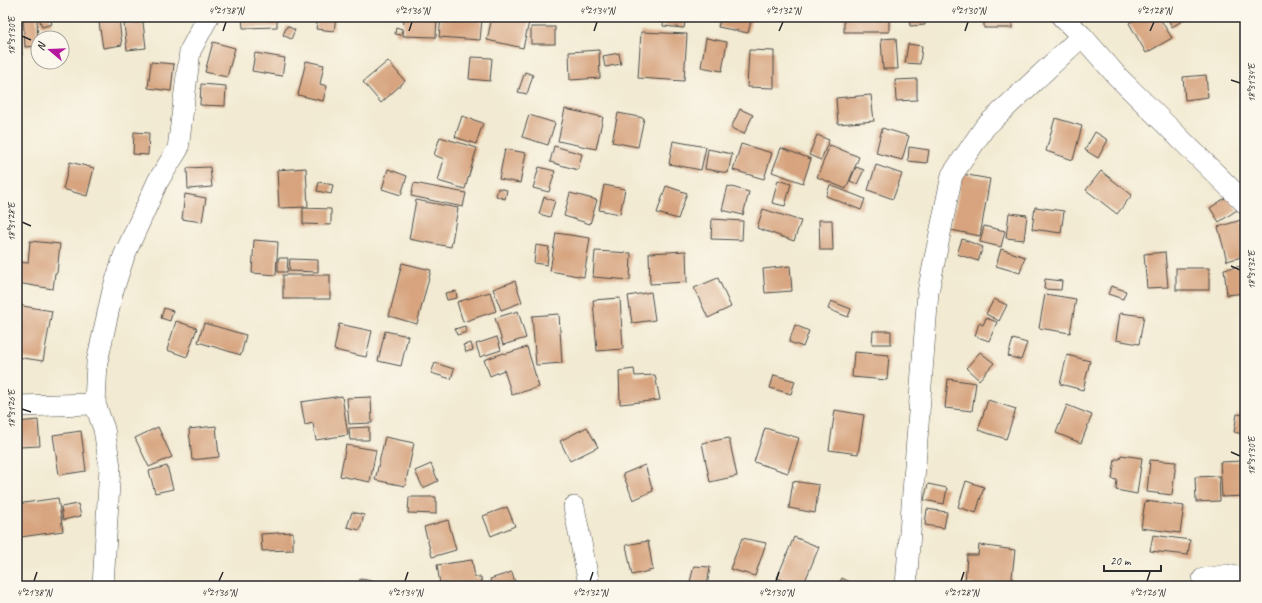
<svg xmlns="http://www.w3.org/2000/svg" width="1262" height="603" viewBox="0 0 1262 603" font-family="Caveat,sans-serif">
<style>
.building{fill:#d7a47f}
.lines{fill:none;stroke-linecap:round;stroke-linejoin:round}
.street-casing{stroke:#494844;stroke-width:22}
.street{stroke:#fff;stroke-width:21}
.ticks{fill:none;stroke:#2b2b2b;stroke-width:1.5}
.neatline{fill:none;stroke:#2b2b2b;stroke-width:1.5}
.ticks-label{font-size:10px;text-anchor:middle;fill:#2b2b2b}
</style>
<rect width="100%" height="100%" fill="#fbf7ec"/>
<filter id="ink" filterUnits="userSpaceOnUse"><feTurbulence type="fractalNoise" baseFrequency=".025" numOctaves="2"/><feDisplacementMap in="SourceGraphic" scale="8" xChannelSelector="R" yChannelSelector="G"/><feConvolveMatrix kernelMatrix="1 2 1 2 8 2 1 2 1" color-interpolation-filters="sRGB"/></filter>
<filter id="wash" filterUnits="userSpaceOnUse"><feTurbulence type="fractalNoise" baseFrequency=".012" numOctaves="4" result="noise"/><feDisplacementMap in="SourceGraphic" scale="16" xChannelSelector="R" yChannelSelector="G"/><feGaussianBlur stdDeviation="0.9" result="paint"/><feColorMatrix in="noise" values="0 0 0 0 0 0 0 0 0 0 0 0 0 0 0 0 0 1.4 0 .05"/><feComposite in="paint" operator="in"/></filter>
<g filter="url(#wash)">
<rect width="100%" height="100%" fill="#f2ead2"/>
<g id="blocks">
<g class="building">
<polygon points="23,17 37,17 38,46 25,47"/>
<polygon points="39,17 50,17 52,24 42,27"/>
<polygon points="242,17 277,17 277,27 243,28"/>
<polygon points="318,17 336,17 334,31 316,29"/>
<polygon points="404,17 437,17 436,37 403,36"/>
<polygon points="441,17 484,17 483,21 482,20 480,40 439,37"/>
<polygon points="492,17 503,17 529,22 523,48 487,40"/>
<polygon points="664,17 686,17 684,28 663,26"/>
<polygon points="721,17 752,17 748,33 718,27"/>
<rect x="844" y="17" width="45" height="15"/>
<polygon points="909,17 924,17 925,25 910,26"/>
<rect x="984" y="17" width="28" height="11"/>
<polygon points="1139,17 1159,17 1172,38 1146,53 1129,23"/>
<polygon points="1167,17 1186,17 1187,18 1172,27"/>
<polygon points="119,19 122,45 103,48 99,22"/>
<polygon points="143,22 146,48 127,50 124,24"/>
<polygon points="17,26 20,26 22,55 17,56"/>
<polygon points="287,26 295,30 291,39 283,35"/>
<polygon points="396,27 402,29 401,35 395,34"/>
<rect x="531" y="27" width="24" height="17"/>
<polygon points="641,32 687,34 684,81 638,78"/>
<polygon points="706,38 727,42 722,71 701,67"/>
<polygon points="896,38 898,69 883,69 881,39"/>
<polygon points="213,42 235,48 227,77 205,72"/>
<polygon points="908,44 922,46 920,64 905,63"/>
<polygon points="599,50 600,78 570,80 569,52"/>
<polygon points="749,50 774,51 774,88 747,87"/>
<polygon points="255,53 285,58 282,76 252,71"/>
<polygon points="619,53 621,64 605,67 603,56"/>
<polygon points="471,57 492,58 490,81 469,79"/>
<polygon points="306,61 324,65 320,84 327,86 323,101 298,95"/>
<polygon points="388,61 405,81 381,103 363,82"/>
<polygon points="151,62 174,64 171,91 148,88"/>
<polygon points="525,72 533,75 527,94 518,92"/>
<polygon points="1206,75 1208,97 1185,100 1183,77"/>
<polygon points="917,79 917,100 896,101 895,80"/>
<polygon points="201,84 226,86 225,106 200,105"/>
<polygon points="871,95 874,121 838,124 836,98"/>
<polygon points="565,109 603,117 596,149 558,141"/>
<polygon points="740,109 753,115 744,134 731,128"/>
<polygon points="618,113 644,118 638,147 612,142"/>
<polygon points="529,115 555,123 548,145 522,137"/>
<polygon points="462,116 483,123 476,144 455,137"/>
<polygon points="1055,118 1082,126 1073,160 1046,151"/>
<polygon points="882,128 909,136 902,160 876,153"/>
<polygon points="134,132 149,133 148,155 133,154"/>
<polygon points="1095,132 1108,140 1098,158 1085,150"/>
<polygon points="817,135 829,140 821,160 809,155"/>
<polygon points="440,137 477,148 465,189 438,181 444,159 434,155"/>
<polygon points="673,141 706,147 701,170 669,164"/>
<polygon points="741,144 772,153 764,179 733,170"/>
<polygon points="830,145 859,157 846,189 817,177"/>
<polygon points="554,146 582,154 578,170 550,162"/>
<polygon points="909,147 929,150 927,163 908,161"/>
<polygon points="781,148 811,159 803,183 772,172"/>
<polygon points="505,149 526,153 520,183 499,179"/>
<polygon points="708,149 732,154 728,173 705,169"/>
<polygon points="70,162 94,168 87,196 63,189"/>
<polygon points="876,165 902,174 893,199 868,190"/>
<polygon points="210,167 212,187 188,189 187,168"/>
<polygon points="539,167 555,171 549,192 533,188"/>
<polygon points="856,167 864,170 857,184 850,181"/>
<polygon points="306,168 308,207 279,208 277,170"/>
<polygon points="388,169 407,176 401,195 382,189"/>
<polygon points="1101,171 1132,195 1117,214 1086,190"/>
<polygon points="962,174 990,179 980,236 951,230"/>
<polygon points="778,180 791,184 785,206 772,203"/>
<polygon points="319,182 333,185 331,194 317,191"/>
<polygon points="414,183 466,193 463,207 411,196"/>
<polygon points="604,185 625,189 620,214 599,210"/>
<polygon points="830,185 865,199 861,210 826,196"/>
<polygon points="666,186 687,193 678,219 657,213"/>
<polygon points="728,186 749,192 743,215 722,210"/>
<polygon points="498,188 507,190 505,199 496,196"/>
<polygon points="570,193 597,200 590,224 564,216"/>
<polygon points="185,194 206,198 202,222 182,219"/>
<polygon points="1228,196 1237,210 1219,222 1210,208"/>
<polygon points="544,197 555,201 550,217 539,214"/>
<polygon points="416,200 458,208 451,247 409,239"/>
<polygon points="1035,207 1064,211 1061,233 1032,229"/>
<polygon points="303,208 331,209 331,225 303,224"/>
<polygon points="763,209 801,221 794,241 757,228"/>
<polygon points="1009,213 1027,215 1024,240 1006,238"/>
<polygon points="712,219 743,221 742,240 711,239"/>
<polygon points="819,220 832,220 833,250 820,250"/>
<polygon points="1241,220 1245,234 1245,256 1227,261 1218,227"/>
<polygon points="984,226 1005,231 1001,247 980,242"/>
<polygon points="556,233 590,238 584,277 550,271"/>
<polygon points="962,239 983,247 978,261 957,254"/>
<polygon points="254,240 278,242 276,275 252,273"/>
<polygon points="30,241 60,244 57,273 55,273 53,289 17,283 17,262 28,263"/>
<polygon points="536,245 549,247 547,265 534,263"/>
<polygon points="1001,249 1025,257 1020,273 996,266"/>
<polygon points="595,251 631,253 630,280 593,277"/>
<polygon points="686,251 687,282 650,284 649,253"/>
<polygon points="1165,252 1168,287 1147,288 1144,254"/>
<polygon points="278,258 288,258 287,272 278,272"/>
<polygon points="290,259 318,260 318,272 289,271"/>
<polygon points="402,263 431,270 417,324 389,316"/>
<polygon points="790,266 792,291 765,293 763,269"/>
<polygon points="1243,266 1245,293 1227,295 1224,269"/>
<rect x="1176" y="268" width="33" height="22"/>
<rect x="283" y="275" width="47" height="24"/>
<polygon points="718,278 731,307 708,318 694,288"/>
<polygon points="1045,279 1062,281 1061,290 1044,289"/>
<polygon points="515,281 522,302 501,310 493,289"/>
<polygon points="1111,286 1126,291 1123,299 1108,294"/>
<polygon points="456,291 457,298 447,300 445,293"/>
<polygon points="490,292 496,311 463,322 457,302"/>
<polygon points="651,292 655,320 632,323 628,296"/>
<polygon points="1045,294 1076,299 1070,333 1039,328"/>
<polygon points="620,298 623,349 597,351 593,300"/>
<polygon points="994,299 1007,305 999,321 986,314"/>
<polygon points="831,301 851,309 848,317 828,309"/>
<polygon points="17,305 52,311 43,361 17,357"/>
<polygon points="164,308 173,311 170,321 161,318"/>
<polygon points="518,311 526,338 503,345 495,318"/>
<polygon points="1120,313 1144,316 1139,344 1116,340"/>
<polygon points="559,314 562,363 536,365 532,316"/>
<polygon points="986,318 997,322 989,341 975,336 979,323 983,325"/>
<polygon points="176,321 197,328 187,357 167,350"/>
<polygon points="204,323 246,335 241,355 198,342"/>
<polygon points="339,324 372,331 366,357 334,350"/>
<polygon points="795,325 809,331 803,347 789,342"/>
<polygon points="465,326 467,332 457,335 455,329"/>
<polygon points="385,331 408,336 401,366 378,361"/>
<polygon points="873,331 891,331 891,344 872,344"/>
<polygon points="497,337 501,350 480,357 476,344"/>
<polygon points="1013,339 1027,343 1021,360 1008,356"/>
<polygon points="471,343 473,350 466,352 463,345"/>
<polygon points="527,347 539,387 512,395 504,370 490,376 484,360 504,353 505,354"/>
<polygon points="854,352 889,355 887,380 852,377"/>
<polygon points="980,352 994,363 979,380 966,368"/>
<polygon points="1067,355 1090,361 1083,390 1060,384"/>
<polygon points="435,363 454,369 451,379 431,373"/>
<polygon points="634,369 635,376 655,375 660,400 620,404 619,371"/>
<polygon points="774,375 795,381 791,394 770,388"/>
<polygon points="948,379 976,383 972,411 945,408"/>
<polygon points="342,396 348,435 316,440 313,423 305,425 301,402"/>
<polygon points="371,397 372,423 349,424 347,398"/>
<polygon points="988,400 1016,409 1006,439 978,430"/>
<polygon points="1067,405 1092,415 1081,443 1056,433"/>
<polygon points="835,410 864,415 858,454 829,450"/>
<polygon points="1237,414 1245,415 1242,434 1234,432"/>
<polygon points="38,420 40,446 20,447 17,422"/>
<polygon points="216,426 219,457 192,460 189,429"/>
<polygon points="158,427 172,457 149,467 135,438"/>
<polygon points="369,427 369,440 350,440 349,428"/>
<polygon points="587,427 598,447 570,461 560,441"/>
<polygon points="765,428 799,438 788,473 754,462"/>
<polygon points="81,431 86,471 59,475 53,435"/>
<polygon points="385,437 414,443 405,486 375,480"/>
<polygon points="729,438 737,476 710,482 702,443"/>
<polygon points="346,445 376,450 370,482 340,476"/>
<polygon points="1121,455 1142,458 1137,494 1116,490 1117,480 1112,479 1115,459 1120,459"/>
<polygon points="1150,460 1176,462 1172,495 1147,492"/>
<polygon points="1243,461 1245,496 1222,497 1220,462"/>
<polygon points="431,464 438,481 423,488 415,471"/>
<polygon points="645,465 653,491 633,500 623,474"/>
<polygon points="167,466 173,489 155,493 149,471"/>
<polygon points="1219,476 1220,501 1196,502 1195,477"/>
<polygon points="793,481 819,485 815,513 789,508"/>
<polygon points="966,481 984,487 976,513 958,507"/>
<polygon points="928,484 947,488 944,504 924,500"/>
<polygon points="409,497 436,497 436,514 408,513"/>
<polygon points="58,498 63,531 21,537 17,504"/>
<polygon points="1145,501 1184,506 1180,533 1141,528"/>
<polygon points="78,504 81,516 63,520 61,507"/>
<polygon points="507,507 515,526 491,536 483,516"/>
<polygon points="927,509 947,512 944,528 925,525"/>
<polygon points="352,512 364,515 360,530 347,527"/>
<polygon points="448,520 456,550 432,557 424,527"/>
<polygon points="293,532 293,550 262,551 261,534"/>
<polygon points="1153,535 1190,540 1188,555 1150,551"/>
<polygon points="794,537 819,547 803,586 798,586 777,578"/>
<polygon points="742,538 766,543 755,576 730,569"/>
<polygon points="648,541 653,570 632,575 626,545"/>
<polygon points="979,545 1015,550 1011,586 974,586 974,584 965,584 967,555 978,555"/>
<polygon points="472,560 475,577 481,577 482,586 446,586 446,583 440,584 437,565"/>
<polygon points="694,566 710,567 707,586 689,586"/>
<polygon points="512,572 516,586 492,586 490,579"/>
<polygon points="842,578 857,586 838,586"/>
<polygon points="360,579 395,584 395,586 359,586"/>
</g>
</g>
</g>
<g filter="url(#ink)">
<use href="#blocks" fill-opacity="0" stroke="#494844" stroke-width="1"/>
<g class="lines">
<defs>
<g id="street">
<polyline points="1062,17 1082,36 1117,76 1245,203"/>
<polyline points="17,406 95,404"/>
<polyline points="574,507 588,579 587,586"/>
<polyline points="103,586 110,467 104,429 95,404 97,362 113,290 124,256 158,181 178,149 190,51 208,17"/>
<polyline points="906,586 928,292 952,175 985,127 1082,36"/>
<polyline points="1203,586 1203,579 1229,575 1245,580"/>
</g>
</defs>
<use href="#street" class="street-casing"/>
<use href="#street" class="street"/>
</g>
</g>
<path class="ticks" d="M223,31L226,22M409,31L412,22M594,31L597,22M779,31L783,22M965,31L968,22M1150,31L1154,22M22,36L31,40M1231,80L1240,83M22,222L31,226M1231,266L1240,270M22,409L31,412M1231,452L1240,456M34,581L37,572M219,581L223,572M405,581L408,572M590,581L593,572M776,581L779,572M961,581L964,572M1147,581L1150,572"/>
<rect width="1262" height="603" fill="none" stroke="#fbf7ec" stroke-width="44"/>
<g transform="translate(50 50) rotate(289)"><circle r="19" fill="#fbf7ec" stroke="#a8a59f"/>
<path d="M0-3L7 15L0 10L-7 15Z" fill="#b5179e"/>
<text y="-6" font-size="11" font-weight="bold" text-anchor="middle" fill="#2b2b2b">N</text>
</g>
<path d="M1104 565v6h57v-6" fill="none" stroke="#2b2b2b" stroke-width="2"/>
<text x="1110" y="565" font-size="12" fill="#2b2b2b" stroke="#fbf7ec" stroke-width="3" paint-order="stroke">20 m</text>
<rect x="22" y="22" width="1218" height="559" class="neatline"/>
<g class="ticks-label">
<text x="226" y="14">4°21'38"N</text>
<text x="412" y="14">4°21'36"N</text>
<text x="597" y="14">4°21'34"N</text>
<text x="783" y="14">4°21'32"N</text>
<text x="968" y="14">4°21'30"N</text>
<text x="1154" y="14">4°21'28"N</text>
<text transform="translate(11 36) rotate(-90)" y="4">18°31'30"E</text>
<text transform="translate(1251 83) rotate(-90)" y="4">18°31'34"E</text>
<text transform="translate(11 222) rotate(-90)" y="4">18°31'28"E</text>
<text transform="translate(1251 270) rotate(-90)" y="4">18°31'32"E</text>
<text transform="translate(11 409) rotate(-90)" y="4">18°31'26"E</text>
<text transform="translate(1251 456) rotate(-90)" y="4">18°31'30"E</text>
<text x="34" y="596">4°21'38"N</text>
<text x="219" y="596">4°21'36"N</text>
<text x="405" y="596">4°21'34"N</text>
<text x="590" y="596">4°21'32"N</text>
<text x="776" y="596">4°21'30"N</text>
<text x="961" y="596">4°21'28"N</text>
<text x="1147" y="596">4°21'26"N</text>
</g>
</svg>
